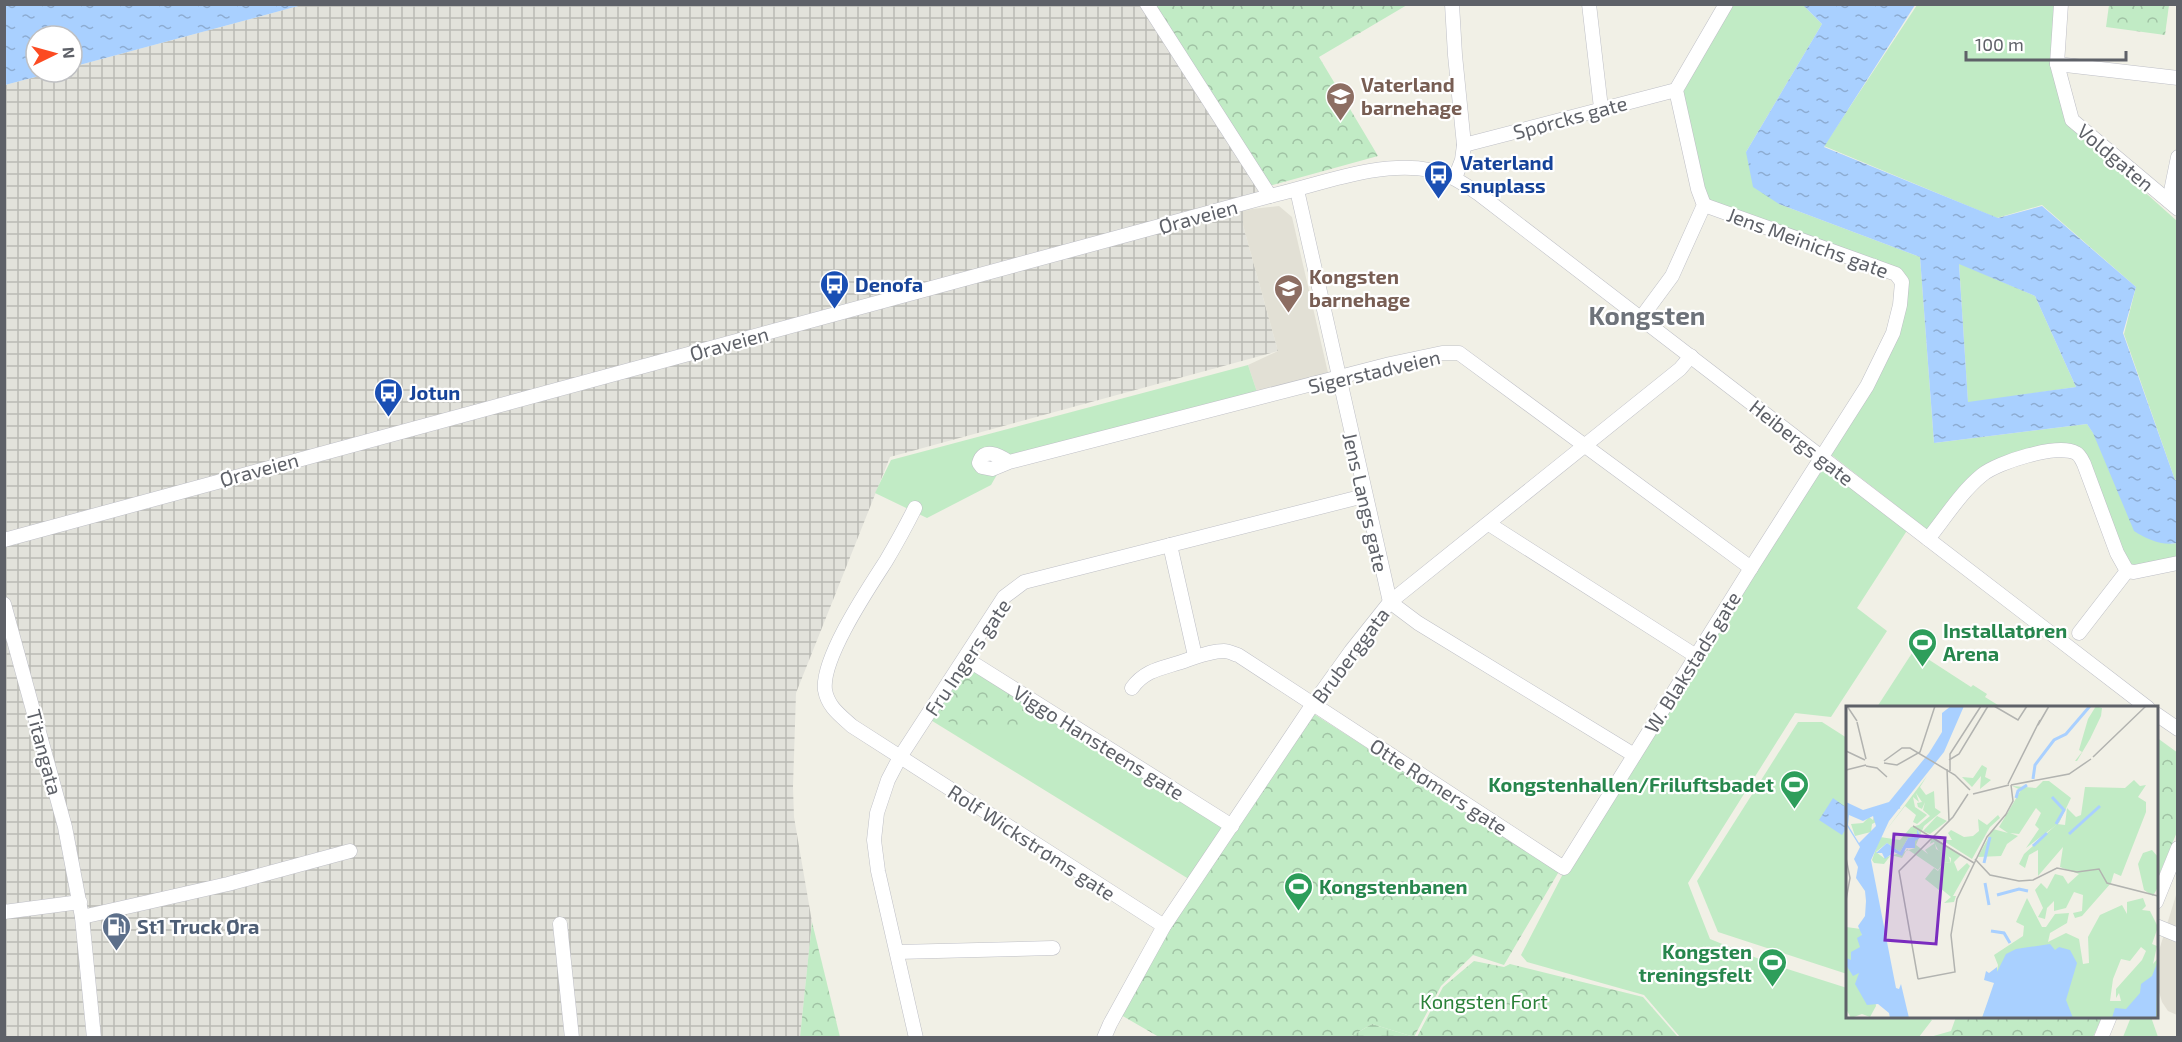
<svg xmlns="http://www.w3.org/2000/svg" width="2182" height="1042" viewBox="0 0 2182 1042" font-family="'Exo 2',sans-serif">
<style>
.industrial{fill:url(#industrial-grid)}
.education{fill:#e2e0d5}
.green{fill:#c1ebc5}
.forest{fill:url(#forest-crowns)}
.wetland{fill:url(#wetland-marsh)}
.water{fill:url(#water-ripples);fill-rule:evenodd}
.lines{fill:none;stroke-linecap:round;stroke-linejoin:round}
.minor-casing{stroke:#bebfc6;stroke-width:15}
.minor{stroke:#fff;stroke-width:14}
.labels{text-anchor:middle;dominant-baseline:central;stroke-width:4.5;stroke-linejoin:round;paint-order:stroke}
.education-label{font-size:20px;font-weight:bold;fill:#785e54;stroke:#fff;text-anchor:start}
.street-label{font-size:20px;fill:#5e6168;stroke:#fff}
.transit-label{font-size:20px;font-weight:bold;fill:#164399;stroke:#fff;text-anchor:start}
.leisure-label{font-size:20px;font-weight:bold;fill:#27864d;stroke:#fff;text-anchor:start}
.service-label{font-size:20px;font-weight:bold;fill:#4e5e75;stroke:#fff;text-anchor:start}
.park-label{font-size:20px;fill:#2a8138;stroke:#fff}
.district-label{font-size:26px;font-weight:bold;fill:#6e737a;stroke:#fff}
.inset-river{fill:none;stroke:#a9d0ff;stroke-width:3}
.inset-road{fill:none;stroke:#b2b3b0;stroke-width:1.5}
.view{fill:#7b2cbf;fill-opacity:0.15;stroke:#7b2cbf;stroke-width:3}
.inset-edge{fill:none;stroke:#5e6168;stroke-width:3}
</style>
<defs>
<pattern id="industrial-grid" width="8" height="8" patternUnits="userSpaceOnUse" patternTransform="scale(1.5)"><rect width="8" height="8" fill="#e2e2db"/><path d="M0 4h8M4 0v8" fill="none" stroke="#babbb5"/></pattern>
<pattern id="forest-crowns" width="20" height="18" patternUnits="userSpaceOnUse" patternTransform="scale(1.5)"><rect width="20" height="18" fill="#c1ebc5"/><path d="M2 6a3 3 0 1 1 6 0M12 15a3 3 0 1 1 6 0" fill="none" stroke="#a0c2a4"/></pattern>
<pattern id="wetland-marsh" width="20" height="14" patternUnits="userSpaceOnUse" patternTransform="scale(1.5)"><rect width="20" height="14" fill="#c1ebc5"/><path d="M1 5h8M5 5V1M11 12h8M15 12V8" fill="none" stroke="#a0c2a4"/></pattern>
<pattern id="water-ripples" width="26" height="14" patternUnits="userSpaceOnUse" patternTransform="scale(1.5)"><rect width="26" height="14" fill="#a9d0ff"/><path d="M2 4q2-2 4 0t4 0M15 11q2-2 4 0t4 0" fill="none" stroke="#8dacd2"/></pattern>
</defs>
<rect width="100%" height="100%" fill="#f1f0e6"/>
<polygon class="industrial" points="302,5 1147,5 1265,187 1243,210 1243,225 1278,351 890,457 796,693 793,787 794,817 812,922 800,1037 5,1038 5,85 54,72 72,72 72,67"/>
<g class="education">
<polygon points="1279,206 1292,217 1329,377 1258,395 1248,365 1278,351 1243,225 1243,210"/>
<polygon points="2177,892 2177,1015 2168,1011 2162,1002 2157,985 2157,957"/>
</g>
<g class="green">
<polygon points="1733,5 1803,5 1822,24 1746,152 1779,204 1920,257 1934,443 2087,424 2171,544 2177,543 2177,558 2139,566 2132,565 2123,557 2079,449 2005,458 1929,531 1829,453 1871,388 1906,282 1707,200 1681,90"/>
<polygon points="1917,5 2058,5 2070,125 2177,221 2177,479 2175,480 2124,334 2136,287 2042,205 1997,218 1824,146"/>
<polygon points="1959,263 2035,296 2076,387 1968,403"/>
<polygon points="1248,365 1258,395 1012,457 975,457 999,471 991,485 927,518 875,493 891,460"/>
<polygon points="1824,465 1908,529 1857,608 1887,631 1831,717 1795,713 1688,883 1710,939 1769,963 1847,988 1848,1016 1924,1016 1932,1020 1919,1037 1680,1037 1644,995 1527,962 1521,955 1566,868"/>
<polygon points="1914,650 1971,687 1973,685 1987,694 1985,697 2001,707 1877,707"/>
<polygon points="966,661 1229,826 1192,881 929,719"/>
<polygon points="1798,722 1822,722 1847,738 1847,974 1718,932 1697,881"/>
<polygon points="2131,1017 2151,1017 2158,1037 2123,1037"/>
</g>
<g class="forest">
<polygon points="1147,5 1407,5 1319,57 1378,156 1265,187"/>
<polygon points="2109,5 2169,5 2165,35 2106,27"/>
<polygon points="968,666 1042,709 1013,729 976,736 936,715"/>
<polygon points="1314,714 1481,821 1561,868 1504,965 1473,955 1441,986 1414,1037 1372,1024 1350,1037 1159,1037 1121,1015 1169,928"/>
<polygon points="2156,737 2178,753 2177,832 2157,880"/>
<polygon points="812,922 840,1037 800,1037"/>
<polygon points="1474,961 1504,967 1510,964 1643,997 1678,1037 1417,1037 1443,987"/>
<polygon points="1956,1017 1957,1016 2102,1017 2093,1037 1930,1037 1951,1031"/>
</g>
<polygon class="wetland" points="1372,1024 1414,1037 1350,1037"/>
<g class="water">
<polygon points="5,4 302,4 302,5 72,67 72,36 36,36 36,72 54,72 5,85"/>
<path d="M1803,5H1915L1824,147L1998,218L2042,206L2136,287L2123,333L2175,480H2177V543C2162,546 2146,539 2134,531L2093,433L2087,424L1934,443L1920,257L1779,204L1753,187L1746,152L1822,24ZM1959,264L2035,296L2076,387L1968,402Z"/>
<polygon points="1833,798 1847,808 1847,827 1842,835 1819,820"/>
</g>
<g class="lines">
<defs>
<g id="minor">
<polyline points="1147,4 1270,196"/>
<polyline points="1452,4 1455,55 1464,145 1462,160 1455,178"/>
<polyline points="1589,4 1601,108"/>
<polyline points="2061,4 2057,64 2072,120 2178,209"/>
<polyline points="2057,64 2178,78"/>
<polyline points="1464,145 1676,90"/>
<polyline points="1297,190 1390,602 1418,623 1634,755"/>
<polyline points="2169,201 2178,157"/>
<polyline points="1641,318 1672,276 1704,205 1698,189 1676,90 1726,4"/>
<path d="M1009,462L992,469L982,467L979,463C983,447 999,455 1009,462L1390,364L1442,353H1459L1751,568"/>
<path d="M915,508C906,526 896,544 886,561C868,589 821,659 825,690C828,707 840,715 852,726L1164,926"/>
<polyline points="1489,524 1696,656"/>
<path d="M1928,539C1945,518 1961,492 1982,475C1998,462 2058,443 2076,453C2080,455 2082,460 2084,464L2117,553L2127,571"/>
<path d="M4,540L1270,196C1319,185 1379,160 1430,170C1448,173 1464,184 1479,194L2148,708"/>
<polyline points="1170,545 1195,656"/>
<polyline points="2127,571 2134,572 2178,563"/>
<polyline points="4,604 65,827 82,917 94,1038"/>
<polyline points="2079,633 2127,571"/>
<polyline points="965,658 1232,826"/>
<path d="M1132,688C1146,668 1166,668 1187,660C1198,656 1212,651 1224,651C1229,651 1234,654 1238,655L1564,868L1751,568L1867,386L1893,333L1900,305L1902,282L1896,274L1704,205"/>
<polyline points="2156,714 2178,729"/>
<polyline points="2156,902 2178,848"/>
<polyline points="4,912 80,902"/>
<polyline points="82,917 228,884 350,851"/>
<polyline points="560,924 572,1038"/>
<polyline points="2156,926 2178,935"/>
<polyline points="897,952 1053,948"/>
<polyline points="916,1038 878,871 874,840 877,813 888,780 900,757 1004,597 1024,582 1364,496"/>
<polyline points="1104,1038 1110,1024 1164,926 1313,704 1351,651 1390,602 1680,369 1691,356"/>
<polyline points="2101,1038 2110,1016"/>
</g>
</defs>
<use href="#minor" class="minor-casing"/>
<use href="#minor" class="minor"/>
</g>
<defs>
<symbol id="school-pin" viewBox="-11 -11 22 30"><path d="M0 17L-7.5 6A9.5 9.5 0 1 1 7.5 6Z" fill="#8d6e63" stroke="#fff"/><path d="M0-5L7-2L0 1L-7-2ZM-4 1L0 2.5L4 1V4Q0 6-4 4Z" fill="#fff"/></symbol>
<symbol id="bus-pin" viewBox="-11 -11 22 30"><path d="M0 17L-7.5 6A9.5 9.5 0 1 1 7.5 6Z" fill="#1a4fb4" stroke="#fff"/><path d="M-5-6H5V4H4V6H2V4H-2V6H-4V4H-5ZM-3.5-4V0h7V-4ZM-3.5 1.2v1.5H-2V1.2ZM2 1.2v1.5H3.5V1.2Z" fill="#fff"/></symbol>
<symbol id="stadium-pin" viewBox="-11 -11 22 30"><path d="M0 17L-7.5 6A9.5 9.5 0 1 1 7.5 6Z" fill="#2e9e5b" stroke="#fff"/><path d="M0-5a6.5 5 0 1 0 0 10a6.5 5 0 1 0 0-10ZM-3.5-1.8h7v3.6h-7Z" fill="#fff"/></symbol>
<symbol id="fuel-pin" viewBox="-11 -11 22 30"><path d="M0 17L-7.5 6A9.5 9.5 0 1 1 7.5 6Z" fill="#5c6f8a" stroke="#fff"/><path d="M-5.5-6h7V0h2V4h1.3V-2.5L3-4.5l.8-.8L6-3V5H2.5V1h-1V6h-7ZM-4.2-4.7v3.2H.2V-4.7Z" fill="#fff"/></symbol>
</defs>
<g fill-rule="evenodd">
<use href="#school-pin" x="1324" y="80" width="33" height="45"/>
<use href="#bus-pin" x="1422" y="158" width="33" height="45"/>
<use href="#bus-pin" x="818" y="268" width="33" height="45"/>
<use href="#school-pin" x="1272" y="272" width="33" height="45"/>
<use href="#bus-pin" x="372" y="376" width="33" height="45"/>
<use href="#stadium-pin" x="1906" y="626" width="33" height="45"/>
<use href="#stadium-pin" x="1778" y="768" width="33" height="45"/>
<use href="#stadium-pin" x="1282" y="870" width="33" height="45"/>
<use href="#fuel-pin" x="100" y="910" width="33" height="45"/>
<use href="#stadium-pin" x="1756" y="946" width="33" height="45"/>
</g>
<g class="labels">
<g class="education-label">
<text x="1361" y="84">Vaterland<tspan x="1361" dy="23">barnehage</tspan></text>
<text x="1309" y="276">Kongsten<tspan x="1309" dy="23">barnehage</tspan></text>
</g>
<g class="street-label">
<text transform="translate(1570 117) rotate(-15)">Spørcks gate</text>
<text transform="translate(2116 157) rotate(40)">Voldgaten</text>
<text transform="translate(1198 216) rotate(-15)">Øraveien</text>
<text transform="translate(1808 242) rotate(20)">Jens Meinichs gate</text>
<text transform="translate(729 343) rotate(-15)">Øraveien</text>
<text transform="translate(1374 371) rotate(-13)">Sigerstadveien</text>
<text transform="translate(1802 442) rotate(38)">Heibergs gate</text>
<text transform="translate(259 469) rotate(-15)">Øraveien</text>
<text transform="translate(1366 502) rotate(77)">Jens Langs gate</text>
<text transform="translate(1350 655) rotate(-53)">Bruberggata</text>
<text transform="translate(967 657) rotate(-56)">Fru Ingers gate</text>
<text transform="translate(1692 662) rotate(-58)">W. Blakstads gate</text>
<text transform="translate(1099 742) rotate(32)">Viggo Hansteens gate</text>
<text transform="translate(45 752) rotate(75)">Titangata</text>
<text transform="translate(1439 786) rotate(33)">Otte Rømers gate</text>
<text transform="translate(1032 842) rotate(33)">Rolf Wickstrøms gate</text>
</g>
<g class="transit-label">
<text x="1460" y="162">Vaterland<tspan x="1460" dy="23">snuplass</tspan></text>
<text x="855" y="284">Denofa</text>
<text x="409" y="392">Jotun</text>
</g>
<g class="leisure-label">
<text x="1943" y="630">Installatøren<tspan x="1943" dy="23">Arena</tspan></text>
<text x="1774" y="784" text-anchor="end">Kongstenhallen/Friluftsbadet</text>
<text x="1319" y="886">Kongstenbanen</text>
<text x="1752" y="951" text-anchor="end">Kongsten<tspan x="1752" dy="23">treningsfelt</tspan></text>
</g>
<g class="service-label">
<text x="137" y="926">St1 Truck Øra</text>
</g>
<g class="park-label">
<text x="1484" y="1001">Kongsten Fort</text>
</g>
<g class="district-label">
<text x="1647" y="314">Kongsten</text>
</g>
</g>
<g transform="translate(1846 706)">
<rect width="312" height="312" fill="#f1f0e6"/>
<path d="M136,59L141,62L139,71L145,74L134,83L135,70L126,81L116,71L127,72ZM81,70L74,81L80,89L88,85L89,102L95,106L78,120L70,139L82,148L79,144L89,137L90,143L102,149L105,157L98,156L92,164L61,143L56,152L45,149L38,158L28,157L26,154L34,131L54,134L65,121L73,119L84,110L77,104L79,96L76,103L72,101L71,97L76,96L70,87L73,96L67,91L69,101L81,109L71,118L67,116L70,109L59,100L38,127ZM71,123L75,131L68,134L69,142L38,152L30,146L41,137L54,146L62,132L72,130ZM197,75H203L225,92L213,117L180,142L193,123L189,119L195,107L190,102L173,128L164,127L172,130L161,138L155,150L132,151L147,123L162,127L153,121L175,84L166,80L190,82ZM152,109L154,112L144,121L126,153L96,134H106L102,127L105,124L118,131L127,130L133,125L132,113L141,119ZM121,157L124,160L107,190H110L108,196L98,197L105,191L94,182Z" fill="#c1ebc5" fill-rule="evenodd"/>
<path d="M250,0L256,2L255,10L244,33L231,55H229L236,46L233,44L242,13ZM288,74L294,80L300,79L292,91L300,96V106L275,170L268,167L265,177L236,210L229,212L227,207L236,205L237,189L228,186L220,202L208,205V195L201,202L199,213L192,211L197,202L189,184L195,177L201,183L209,168L217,170L222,178L233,168L214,161L217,141L192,170V144L183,149L179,162L173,158L178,148L211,118L219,119L221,102L230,111L235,109L239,81L279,82ZM28,110L30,116L26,118L25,126L9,130L5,118L17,117L23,111L27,114ZM86,130L115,149L108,156L112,166L93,184L79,173L88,162L92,165L98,156L105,157V152L92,144L88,136L84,138ZM306,144L312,151V181L307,190L298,184L292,158L297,147ZM181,192L196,221H200L209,208L223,207L221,217L204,227L202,236L220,227L233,233L237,258L243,257L242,231L254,209L276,199L281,208V196L297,192L300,200L296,204L304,205L312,221L306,238L311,240L307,258L312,252V312H136L149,278L152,259L148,249L177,230L178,220L170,216ZM295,241L300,245L296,254L270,283V292L273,287L275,295H264L267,273L275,253L284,255ZM0,221L15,223L18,243L24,248L30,300L24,311L16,308L5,312L0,303Z" fill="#c1ebc5" fill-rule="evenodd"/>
<path d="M91,110L101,115L84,128L77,125Z" fill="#c1ebc5"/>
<path d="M105,0H118L98,46L43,115L25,154L50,282L53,283L55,278L63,312H44L43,307L32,298L21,299L9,278L13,267L7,270L0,259V252L5,254V246L14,241L11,232L16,229L12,220L19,210L20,195L19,185L10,172L12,161L8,153L14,141L1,120L0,96L17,104L43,96L83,47L96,26V7ZM3,109L17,115L27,110L30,120L13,137L2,119ZM71,123L75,131L69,135V142H60L56,150L48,146L39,153L36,147H30L41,137L54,146L62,132L71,130ZM204,238L209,244L213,241L224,244L231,257L220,294L227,312H136L148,277L138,274L140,265L143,267L151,261V266L160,248L170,243ZM312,255L310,312H266L269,302L280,303L294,287L295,278L306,270Z" fill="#a9d0ff" fill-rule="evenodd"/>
<path class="inset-river" d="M187,73L189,59L208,34L220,28L244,0M206,91L218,104L210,118M170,92L172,85L181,79M0,100V105L18,106L54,101M223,128L254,100M187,140L201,127M138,157L144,131M139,177L143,199M151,189L173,183L182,185M145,225L158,227L164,237"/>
<path class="inset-road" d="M1,0L11,15M148,0L172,14L181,0M11,16L20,53M192,19L203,0M0,45L19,54M247,51L300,0M103,54L113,48L142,0M38,55L56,42H64L109,69L124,84M38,57L51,59L74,46L89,0M20,60L31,62L41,71M101,63L103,115M0,64L20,59M104,65V48L135,0M162,78L194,14M165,79L223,68L245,53M127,88L163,79M159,110L167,95L165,79M67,120L128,157M0,152L4,172L0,194M129,153L144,169L173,175L187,174L211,162L231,166L253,163L261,177L312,190M72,273L53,165L107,111L122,88M72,273L109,266L105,229L111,193L141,131L161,107"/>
<path class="view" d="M48,128L99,132L90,238L39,234Z"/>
<rect width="312" height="312" class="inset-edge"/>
</g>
<rect width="2182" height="1042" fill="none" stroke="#5e6168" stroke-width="12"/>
<g transform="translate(54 54) rotate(85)"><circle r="28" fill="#ffffff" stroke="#bfc0c3" stroke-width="1.5"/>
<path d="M0-4.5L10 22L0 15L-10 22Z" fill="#fc4b22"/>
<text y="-9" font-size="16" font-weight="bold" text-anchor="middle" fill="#5e6168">N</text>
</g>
<path d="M1966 51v9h160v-9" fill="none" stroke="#5e6168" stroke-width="3"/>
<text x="1975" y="51" font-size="18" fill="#5e6168" stroke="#ffffff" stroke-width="4.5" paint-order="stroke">100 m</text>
</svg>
